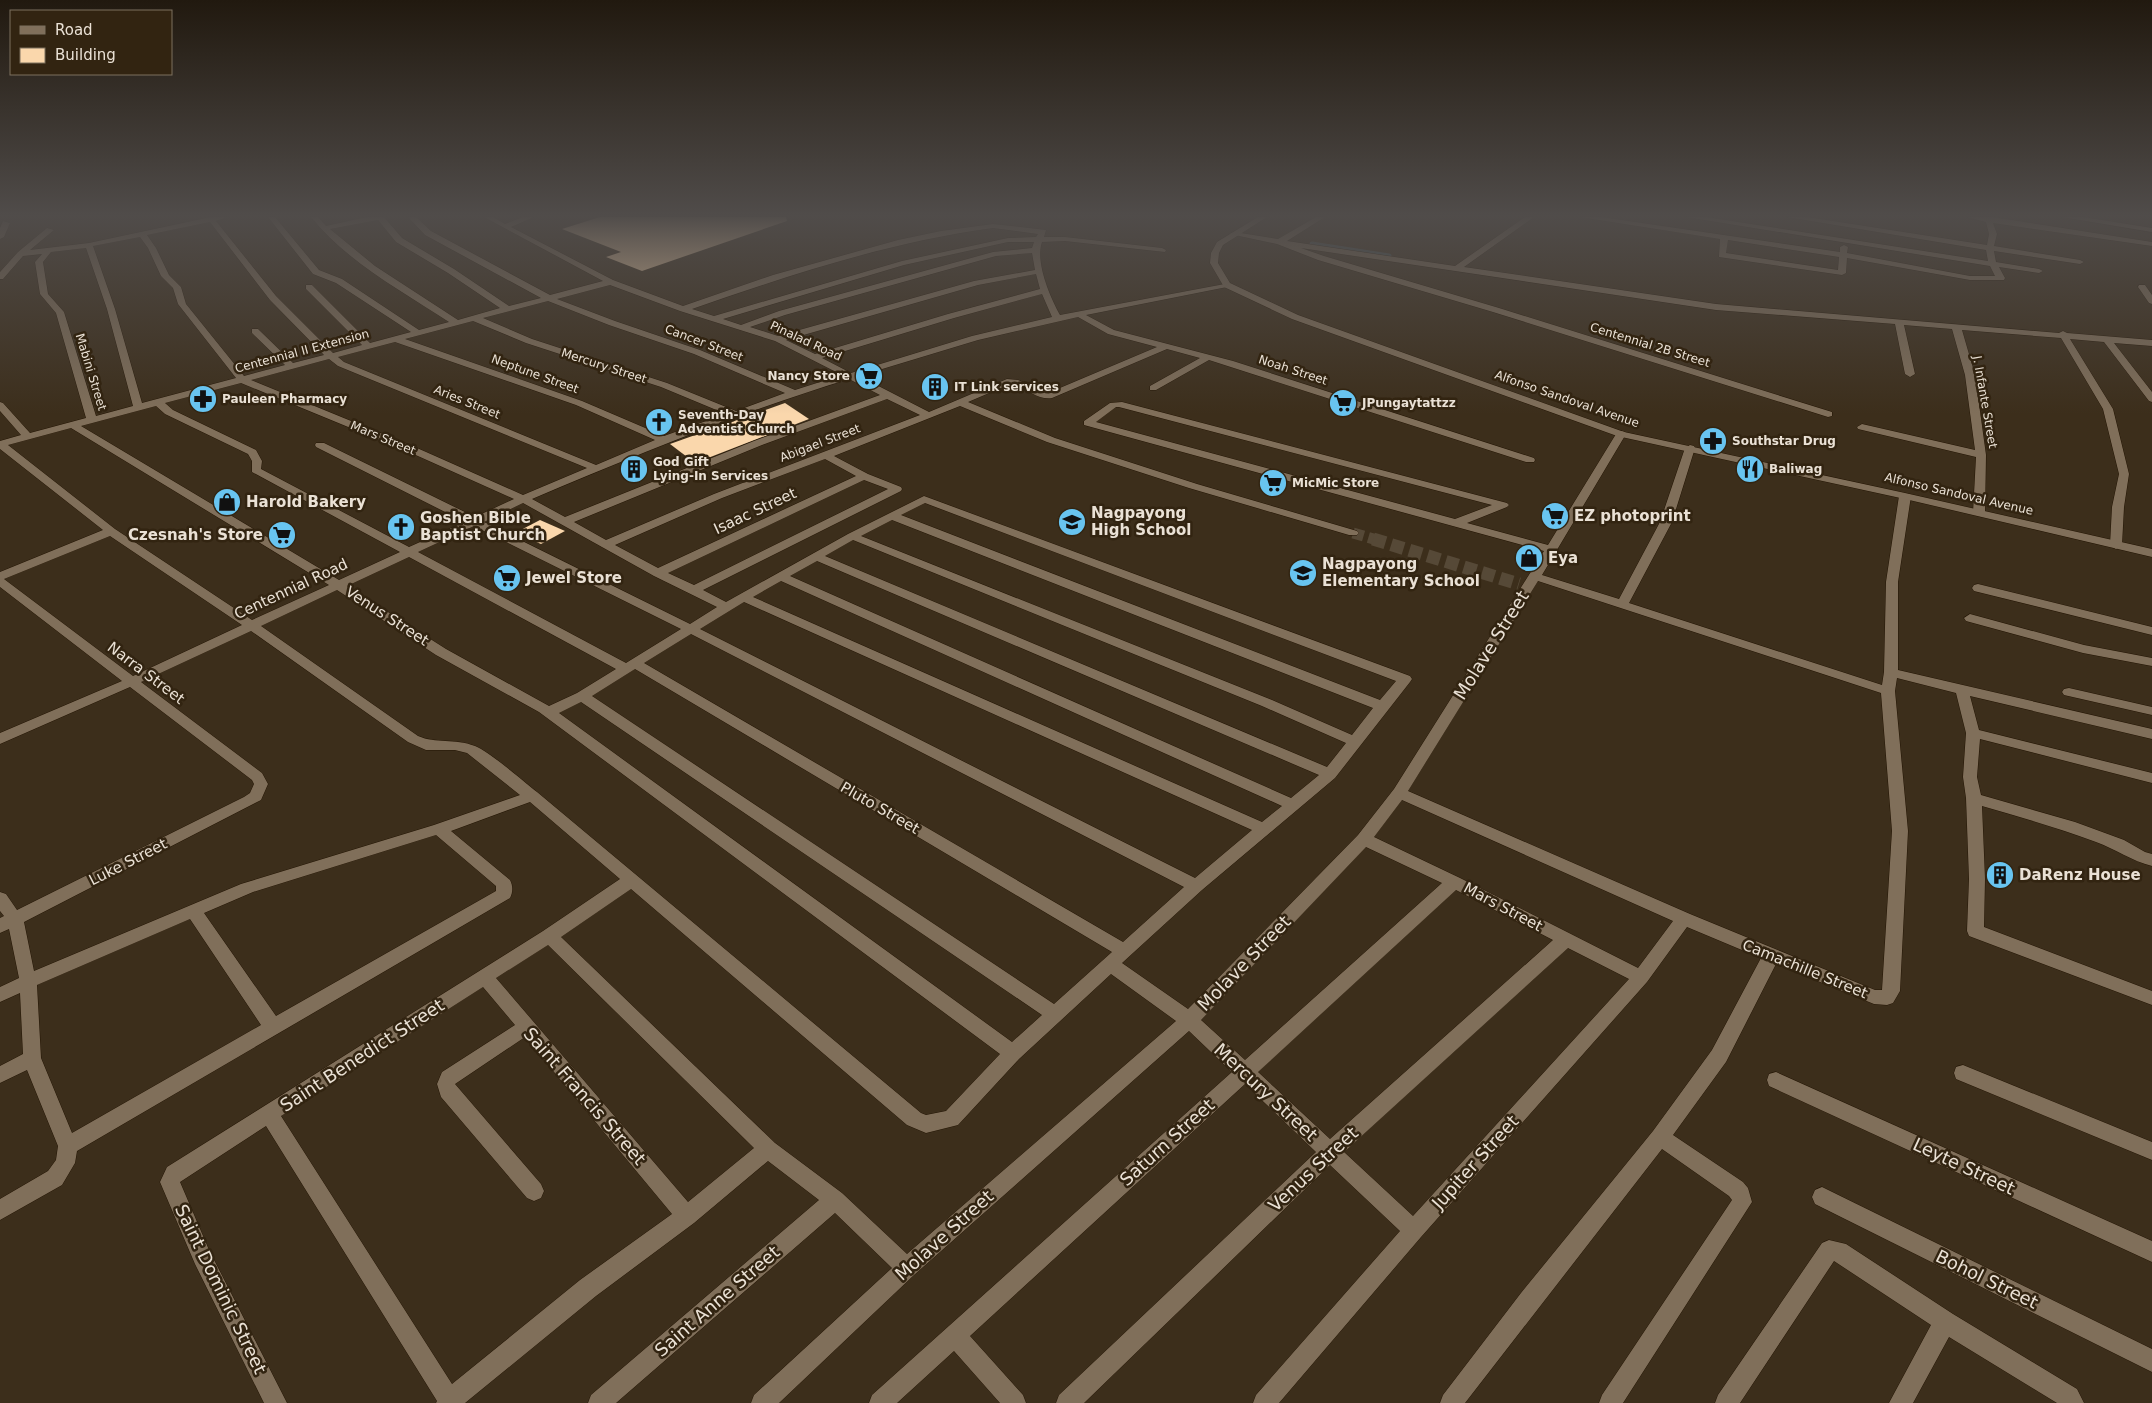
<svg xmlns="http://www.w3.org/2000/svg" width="2152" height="1403" viewBox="0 0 2152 1403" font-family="'DejaVu Sans',sans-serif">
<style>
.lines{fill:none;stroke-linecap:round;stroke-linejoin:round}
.stream{stroke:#46575d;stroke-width:5}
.building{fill:#fad7ac}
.minor-tunnel-far1{stroke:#564937;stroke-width:11;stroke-dasharray:11 5;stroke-linecap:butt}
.minor-tunnel{stroke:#564937;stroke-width:13;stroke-dasharray:13 6;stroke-linecap:butt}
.minor-casing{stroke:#231504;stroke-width:1}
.secondary-casing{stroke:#231504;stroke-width:1}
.minor{fill:#806f5a;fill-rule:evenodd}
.secondary{fill:#806f5a;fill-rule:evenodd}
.labels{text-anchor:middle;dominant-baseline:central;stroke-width:5;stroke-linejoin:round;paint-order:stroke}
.far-street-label{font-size:12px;fill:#eae1d5;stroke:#322411}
.far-poi-label{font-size:12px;font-weight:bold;fill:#eae1d5;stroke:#322411;text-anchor:start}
.poi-label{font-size:15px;font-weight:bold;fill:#eae1d5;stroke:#322411;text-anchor:start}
.street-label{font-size:15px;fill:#eae1d5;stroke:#322411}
.near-street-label{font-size:18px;fill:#eae1d5;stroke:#322411}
</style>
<rect width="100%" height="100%" fill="#3c2e1b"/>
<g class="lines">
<polyline class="stream" points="1312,244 1389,256"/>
</g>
<g class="building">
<polygon points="600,217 786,217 787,221 642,271 606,257 621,252 562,229"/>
<polygon points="785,403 809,419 695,463 670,444"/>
<polygon points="540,520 565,531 541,544 515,533"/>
</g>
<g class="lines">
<polyline class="minor-tunnel-far1" points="1353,533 1377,540"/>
<polyline class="minor-tunnel" points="1373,539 1519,584"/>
<defs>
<g id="minor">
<path d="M211,217H227L216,221L276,296L333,353L362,345L306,289V285H312L370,343L411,332L336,283L313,274L268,217H275L319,270L342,279L419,330L449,322C402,291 347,262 311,217H318L326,226L367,217H384L402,238L454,269L509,306L541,298L425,235L408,217H416L431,231L550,295L603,281L484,217H493L505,224L523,217H534L511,227L613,280L683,306L773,275L898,240L941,231L993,224L1046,230L1044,237H1065L1162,248L1166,250L1165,252L1065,241L1042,242C1035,262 1050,297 1060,315L1230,283V287H1227L1086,315L1114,330L1233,361L1534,458L1535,460L1534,462H1526L1209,360L1156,390H1150V386L1200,358L1167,349L1052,398C1037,401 1024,385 1008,385L968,402L1055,438L1197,484L1357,531L1359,533L1357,535H1349L1189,488L1047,442L960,406L834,456L868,474L901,487L902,489L901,491L703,590L726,602L848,534L924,496L1410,676L1412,679L1410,682L1335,778L1202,890L1122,963L1188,1009L1358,835L1394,789L1544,551L1084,425V421L1110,403L1122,402L1507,503L1509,505L1507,507L1467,523L1548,545L1616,434L1621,431L1625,432L1626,434L1542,575L1619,599L1660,522L1685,448L1690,445L1694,446L1695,448L1672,522L1629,603L1882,685L1884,672L1886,582L1899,496L1901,494H1909L1911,496L1898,582V670L2152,729V739L1970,696L1979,730L2152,773V783L1980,739L1977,777L1981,795L2075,822L2124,840L2145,852L2152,854V866C2132,861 2115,849 2096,842C2058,828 2020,817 1982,806L1985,879L1984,927L2152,991V1005L1969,936L1967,931L1969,879L1966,798L1963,777L1966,733L1956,693L1897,678L1895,691L1908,831L1900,991L1893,1003L1887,1005L1874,1004L1776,964L1726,1062L1673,1135L1743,1182L1748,1188L1752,1202L1623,1403H1599L1602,1395L1732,1200L1729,1196L1662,1149L1465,1403H1440L1443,1395L1521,1293L1653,1131L1712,1050L1761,958L1687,927L1647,982L1421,1237L1279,1403H1253L1256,1395L1400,1231L1330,1165L1084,1403H1056L1059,1395L1316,1152L1245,1084L970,1336L1023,1395L1026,1403H1000L954,1351L897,1403H869L872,1395L1232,1072L1189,1031L914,1275L779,1403H751L754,1395L892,1268L835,1213L616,1403H588L591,1395L819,1200L768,1161L694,1223L596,1296L465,1403H436L437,1401L266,1126L180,1182L209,1250L287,1403H264L195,1264L160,1182L167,1167L543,931L620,879L530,802L451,831L510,880C513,886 513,892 510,898L77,1151L75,1163L62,1185L0,1220V1199L48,1171L56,1160L58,1146L27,1070L0,1083V1066L23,1054L20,993L0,1002V987L19,978L9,929L0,933V918L4,916L0,911V892L6,894L17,910L244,797L250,793L254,784L252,780L130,687L0,744V733L122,681L0,587V572L103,530L0,449V441L21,435L0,411V402L3,403L30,433L86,418L56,313L40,294L35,262L42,254L23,256L3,279H0V272L18,252L47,228L54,230L30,250L89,243ZM378,220L396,242L448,273L500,308L458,320L375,266L330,229ZM210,222L270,300L324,355L293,363L258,329H252V333L285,365L244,376L186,304L181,287L169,275L156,248L147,235ZM993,228L1038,234L1036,237L1008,238L902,261L714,316L692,309C790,275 889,242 993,228ZM140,237L148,248L161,276L173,288L178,304L236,378L142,403L115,309L93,246ZM1008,242H1034L1032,248L993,252L779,311L741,325L723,319L904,265ZM86,248L107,309L133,406L96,416L64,312L48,294L43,262L51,252ZM1032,253L1035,270L974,281L778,336L750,327L785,315L996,256ZM1036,274L1040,289L948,314L815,354L786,340L978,285ZM610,285L680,311L775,341L842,375L795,390L700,350L615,321L557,299ZM1042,294L1052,317L972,336L851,373L822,358L954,318ZM548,301L609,325L694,354L785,393L736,411L667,383L532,339L483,318ZM1078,317L1108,334L1157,347L1048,393L1018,380L1007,379L929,412L859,376L978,340ZM473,321L526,343L661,387L726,414L664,436L582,401L405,339ZM395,342L576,405L655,440L596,465L344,362L338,357ZM329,359L338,366L587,468L523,495L417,448L251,380ZM849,379L880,395L754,441L565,517L532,499C636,455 741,412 849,379ZM241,383L409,452L514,499L475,517L324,443H316L315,445L316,447L465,522L409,547L261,469L262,461L256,450L173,410L165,403ZM887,399L920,415L714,494L606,540L574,522L762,445ZM156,406L165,414L248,454L252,461V472L400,552L339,580L81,426ZM1116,407H1119L1492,505L1455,519L1096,422ZM71,428L329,585L252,620L115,529L8,445ZM825,459L856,476L658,568L615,545L722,498ZM864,480L888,489L694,585L668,573ZM523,503L654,576L717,607L690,624L484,522ZM925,503L1396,681L1380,700L901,515ZM892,520L1373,708L1352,735L1272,700L861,536ZM474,526L681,629L626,663L418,552ZM110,536L242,625L133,676L4,579ZM853,540L1262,706L1346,743L1327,767L825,556ZM409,557L616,669L577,693L549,706L446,649L347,586ZM817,561L1319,775L1291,798L790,576ZM781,581L1282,806L1262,822L753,597ZM1538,581L1881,693L1892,831L1882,990H1875L1690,914L1408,791ZM337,590L436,655L539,712L1000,1054L946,1111L926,1115L921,1113L537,792C523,781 490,752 475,746C454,738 436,744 418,736L261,626ZM744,602L1252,830L1195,878L700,629ZM251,631L408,742L426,750H455L467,753L520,795L434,825L241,884L34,971L24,922L261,800L268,784L262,773L141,682ZM691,634L1184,887L1123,942L644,663ZM635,669L1112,952L1054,1004L592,696ZM581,702L1042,1015L1012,1042L559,713ZM1402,800L1673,921L1638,968L1460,878L1374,837ZM436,835L496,886V891L276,1016L204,913L253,892ZM1366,847L1442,883L1245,1060L1201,1020ZM631,889L907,1125L926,1133L958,1125L1019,1059L1111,974L1176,1021L907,1254L842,1193L775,1143L561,937ZM1456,890L1553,940L1330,1139L1258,1072ZM190,919L261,1025L72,1133L41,1058L37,985ZM548,945L754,1148L688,1202L496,978ZM1568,948L1629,979L1413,1216L1344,1152ZM483,987L515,1025L442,1072L437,1084L441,1097L527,1198L534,1201L541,1198L544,1191L541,1184L455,1084L525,1037L672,1214L580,1280L452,1384L281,1116Z"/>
<polygon points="1316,217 1325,217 1287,241 1455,266 1525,217 1534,217 1464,267 1716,304 2059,333 2063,331 2067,333 2152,340 2152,346 2114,343 2152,392 2152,402 2149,401 2104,342 2070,339 2113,409 2129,474 2124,507 2122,545 2116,549 2110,545 2112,507 2119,474 2103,409 2061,338 1962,330 1975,375 1986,455 1985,513 1979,516 1973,513 1976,457 1858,429 1857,427 1862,424 1975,450 1965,375 1952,329 1904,325 1915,374 1910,377 1905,374 1895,324 1716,310 1301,248 1324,256 1499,308 1832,412 1832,416 1828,417 1493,312 1318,260 1277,244 1230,234 1234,232 1278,239"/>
<path d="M1580,217H1601L1840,252V247L1844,245L1848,247L1847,253L1970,276H1995L1990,266L1686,217H1706L1988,261L1986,250L1787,217H1807L1987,245L1989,234L1986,222L1967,217H1992L2152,242V246L1993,223L1997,234L1994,246L2080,260L2084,262L2080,264L1994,251L1996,262L2039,269L2043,271L2039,273L1999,267L2005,278L2004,280H1970L1847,258L1846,273L1842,275L1719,257L1720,239ZM1728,240L1839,257L1838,270L1726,253Z"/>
<polygon points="2062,217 2083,217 2152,228 2152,232"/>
<polygon points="3,221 10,223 4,237 0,239 0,228"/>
<polygon points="2139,285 2145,285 2152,295 2152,304 2149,303 2138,287"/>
<polygon points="1978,584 2152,627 2152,635 1974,591 1972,588 1974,585"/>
<polygon points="1970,614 2084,645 2152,658 2152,666 2083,653 1966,621 1964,618"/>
<polygon points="2069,688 2152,707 2152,715 2064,695 2062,692 2064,689"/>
<polygon points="1963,1065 2152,1142 2152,1160 1956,1079 1954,1073 1956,1067"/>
<polygon points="1776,1072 2152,1241 2152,1262 1769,1086 1767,1080 1769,1074"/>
<polygon points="1822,1187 2152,1349 2152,1372 1815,1204 1812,1197 1815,1190"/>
<polygon points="1829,1240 1846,1244 1953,1314 2077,1389 2084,1403 2057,1403 1949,1337 1913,1403 1889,1403 1931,1325 1834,1261 1740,1403 1715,1403 1718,1395 1822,1243"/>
</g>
<polygon id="secondary" points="1258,217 1267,217 1223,245 1219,253 1218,263 1230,283 1298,315 1624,432 1905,493 2152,549 2152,557 1905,499 1617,436 1292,319 1224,287 1210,263 1211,253 1217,242"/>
</defs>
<use href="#minor" class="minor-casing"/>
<use href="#secondary" class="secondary-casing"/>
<use href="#minor" class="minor"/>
<use href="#secondary" class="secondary"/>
</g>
<linearGradient id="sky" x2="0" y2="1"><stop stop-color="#21190f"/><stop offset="0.52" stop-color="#504c4a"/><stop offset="1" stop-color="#504c4a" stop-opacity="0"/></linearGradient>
<rect width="2152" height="414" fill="url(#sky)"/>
<defs>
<symbol id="supermarket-disc" viewBox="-11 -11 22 22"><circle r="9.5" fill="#68c4f0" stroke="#322411"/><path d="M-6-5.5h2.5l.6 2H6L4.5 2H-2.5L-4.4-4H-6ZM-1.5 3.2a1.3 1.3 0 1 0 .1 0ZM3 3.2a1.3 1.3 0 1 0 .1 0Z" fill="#111"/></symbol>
<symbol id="building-disc" viewBox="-11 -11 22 22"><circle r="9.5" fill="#68c4f0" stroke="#322411"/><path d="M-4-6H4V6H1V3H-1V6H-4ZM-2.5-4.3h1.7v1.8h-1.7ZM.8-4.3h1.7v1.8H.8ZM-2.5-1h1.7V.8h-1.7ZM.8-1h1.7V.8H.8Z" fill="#111"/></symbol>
<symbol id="pharmacy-disc" viewBox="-11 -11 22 22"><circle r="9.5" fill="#68c4f0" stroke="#322411"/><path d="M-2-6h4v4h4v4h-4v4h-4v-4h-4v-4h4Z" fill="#111"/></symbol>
<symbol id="church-disc" viewBox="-11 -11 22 22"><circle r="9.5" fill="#68c4f0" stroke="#322411"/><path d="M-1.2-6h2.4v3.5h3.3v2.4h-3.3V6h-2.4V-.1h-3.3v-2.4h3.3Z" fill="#111"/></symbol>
<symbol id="restaurant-disc" viewBox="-11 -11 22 22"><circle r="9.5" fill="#68c4f0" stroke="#322411"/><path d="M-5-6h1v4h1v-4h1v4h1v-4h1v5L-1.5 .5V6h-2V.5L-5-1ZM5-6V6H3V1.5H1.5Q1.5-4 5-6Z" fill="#111"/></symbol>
<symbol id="shop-disc" viewBox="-11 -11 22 22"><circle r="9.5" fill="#68c4f0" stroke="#322411"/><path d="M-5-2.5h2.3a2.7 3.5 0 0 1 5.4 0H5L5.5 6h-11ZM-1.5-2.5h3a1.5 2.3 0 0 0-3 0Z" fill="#111"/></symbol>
<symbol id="school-disc" viewBox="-11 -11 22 22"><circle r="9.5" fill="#68c4f0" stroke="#322411"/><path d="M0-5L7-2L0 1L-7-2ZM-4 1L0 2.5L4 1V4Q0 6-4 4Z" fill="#111"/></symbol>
</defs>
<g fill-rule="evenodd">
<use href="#supermarket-disc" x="853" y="360" width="32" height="32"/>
<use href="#building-disc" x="919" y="371" width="32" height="32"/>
<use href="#pharmacy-disc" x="187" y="383" width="32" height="32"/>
<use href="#supermarket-disc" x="1327" y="387" width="32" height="32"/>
<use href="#church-disc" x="643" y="406" width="32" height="32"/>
<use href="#pharmacy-disc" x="1697" y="425" width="32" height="32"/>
<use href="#building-disc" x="618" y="453" width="32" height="32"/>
<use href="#restaurant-disc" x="1734" y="453" width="32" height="32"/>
<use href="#supermarket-disc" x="1257" y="467" width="32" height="32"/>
<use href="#shop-disc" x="211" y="486" width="32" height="32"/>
<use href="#supermarket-disc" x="1539" y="500" width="32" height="32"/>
<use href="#school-disc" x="1056" y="506" width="32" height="32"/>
<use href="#church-disc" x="385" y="511" width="32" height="32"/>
<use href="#supermarket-disc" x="266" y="519" width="32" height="32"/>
<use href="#shop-disc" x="1513" y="542" width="32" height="32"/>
<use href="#school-disc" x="1287" y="557" width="32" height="32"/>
<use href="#supermarket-disc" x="491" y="562" width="32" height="32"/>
<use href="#building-disc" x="1984" y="859" width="32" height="32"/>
</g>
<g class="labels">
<g class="far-street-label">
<text transform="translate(806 341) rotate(25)">Pinalad Road</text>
<text transform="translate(704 343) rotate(21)">Cancer Street</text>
<text transform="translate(1650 345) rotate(17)">Centennial 2B Street</text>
<text transform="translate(302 351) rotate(-15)">Centennial II Extension</text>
<text transform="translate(604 366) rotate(18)">Mercury Street</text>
<text transform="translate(1293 370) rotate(18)">Noah Street</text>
<text transform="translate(91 372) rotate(73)">Mabini Street</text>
<text transform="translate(535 374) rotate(20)">Neptune Street</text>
<text transform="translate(1567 399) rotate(19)">Alfonso Sandoval Avenue</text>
<text transform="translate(467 402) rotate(22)">Aries Street</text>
<text transform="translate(1985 402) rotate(80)">J. Infante Street</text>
<text transform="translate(383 438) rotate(23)">Mars Street</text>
<text transform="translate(820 443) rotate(-21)">Abigael Street</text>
<text transform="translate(1959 494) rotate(13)">Alfonso Sandoval Avenue</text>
</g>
<g class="far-poi-label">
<text x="850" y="376" text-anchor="end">Nancy Store</text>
<text x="954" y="387">IT Link services</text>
<text x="222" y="399">Pauleen Pharmacy</text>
<text x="1362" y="403">JPungaytattzz</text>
<text x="678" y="415">Seventh-Day<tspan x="678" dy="14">Adventist Church</tspan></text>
<text x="1732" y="441">Southstar Drug</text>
<text x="653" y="462">God Gift<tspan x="653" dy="14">Lying-In Services</tspan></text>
<text x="1769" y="469">Baliwag</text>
<text x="1292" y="483">MicMic Store</text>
</g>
<g class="poi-label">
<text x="246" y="502">Harold Bakery</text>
<text x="1091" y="513">Nagpayong<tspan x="1091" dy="17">High School</tspan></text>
<text x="1574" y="516">EZ photoprint</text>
<text x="420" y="518">Goshen Bible<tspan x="420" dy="17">Baptist Church</tspan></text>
<text x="263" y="535" text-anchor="end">Czesnah's Store</text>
<text x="1548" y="558">Eya</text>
<text x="1322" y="564">Nagpayong<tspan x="1322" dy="17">Elementary School</tspan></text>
<text x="526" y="578">Jewel Store</text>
<text x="2019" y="875">DaRenz House</text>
</g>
<g class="street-label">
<text transform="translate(755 511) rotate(-25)">Isaac Street</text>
<text transform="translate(291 589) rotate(-25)">Centennial Road</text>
<text transform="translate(387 616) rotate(33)">Venus Street</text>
<text transform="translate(146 673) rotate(37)">Narra Street</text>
<text transform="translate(880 808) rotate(30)">Pluto Street</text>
<text transform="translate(128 862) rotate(-27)">Luke Street</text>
<text transform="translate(1503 907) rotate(28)">Mars Street</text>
<text transform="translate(1805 969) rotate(22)">Camachille Street</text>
</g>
<g class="near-street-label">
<text transform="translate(1491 645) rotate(-58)">Molave Street</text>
<text transform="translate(1244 963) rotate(-46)">Molave Street</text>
<text transform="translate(362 1055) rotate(-33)">Saint Benedict Street</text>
<text transform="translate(1266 1092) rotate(43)">Mercury Street</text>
<text transform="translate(585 1096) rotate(49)">Saint Francis Street</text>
<text transform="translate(1167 1142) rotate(-42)">Saturn Street</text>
<text transform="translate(1475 1162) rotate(-48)">Jupiter Street</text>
<text transform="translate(1964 1166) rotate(25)">Leyte Street</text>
<text transform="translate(1313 1169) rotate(-43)">Venus Street</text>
<text transform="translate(944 1235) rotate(-42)">Molave Street</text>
<text transform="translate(1987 1279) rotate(26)">Bohol Street</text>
<text transform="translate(221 1289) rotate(64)">Saint Dominic Street</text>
<text transform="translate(717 1301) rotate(-41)">Saint Anne Street</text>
</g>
</g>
<rect x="10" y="10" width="162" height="65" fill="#322411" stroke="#7c705f"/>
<rect x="20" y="26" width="25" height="8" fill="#806f5a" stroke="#7c705f"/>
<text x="55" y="35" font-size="15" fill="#eae1d5">Road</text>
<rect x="20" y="48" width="25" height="15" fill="#fad7ac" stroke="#7c705f"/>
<text x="55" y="60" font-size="15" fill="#eae1d5">Building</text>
</svg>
